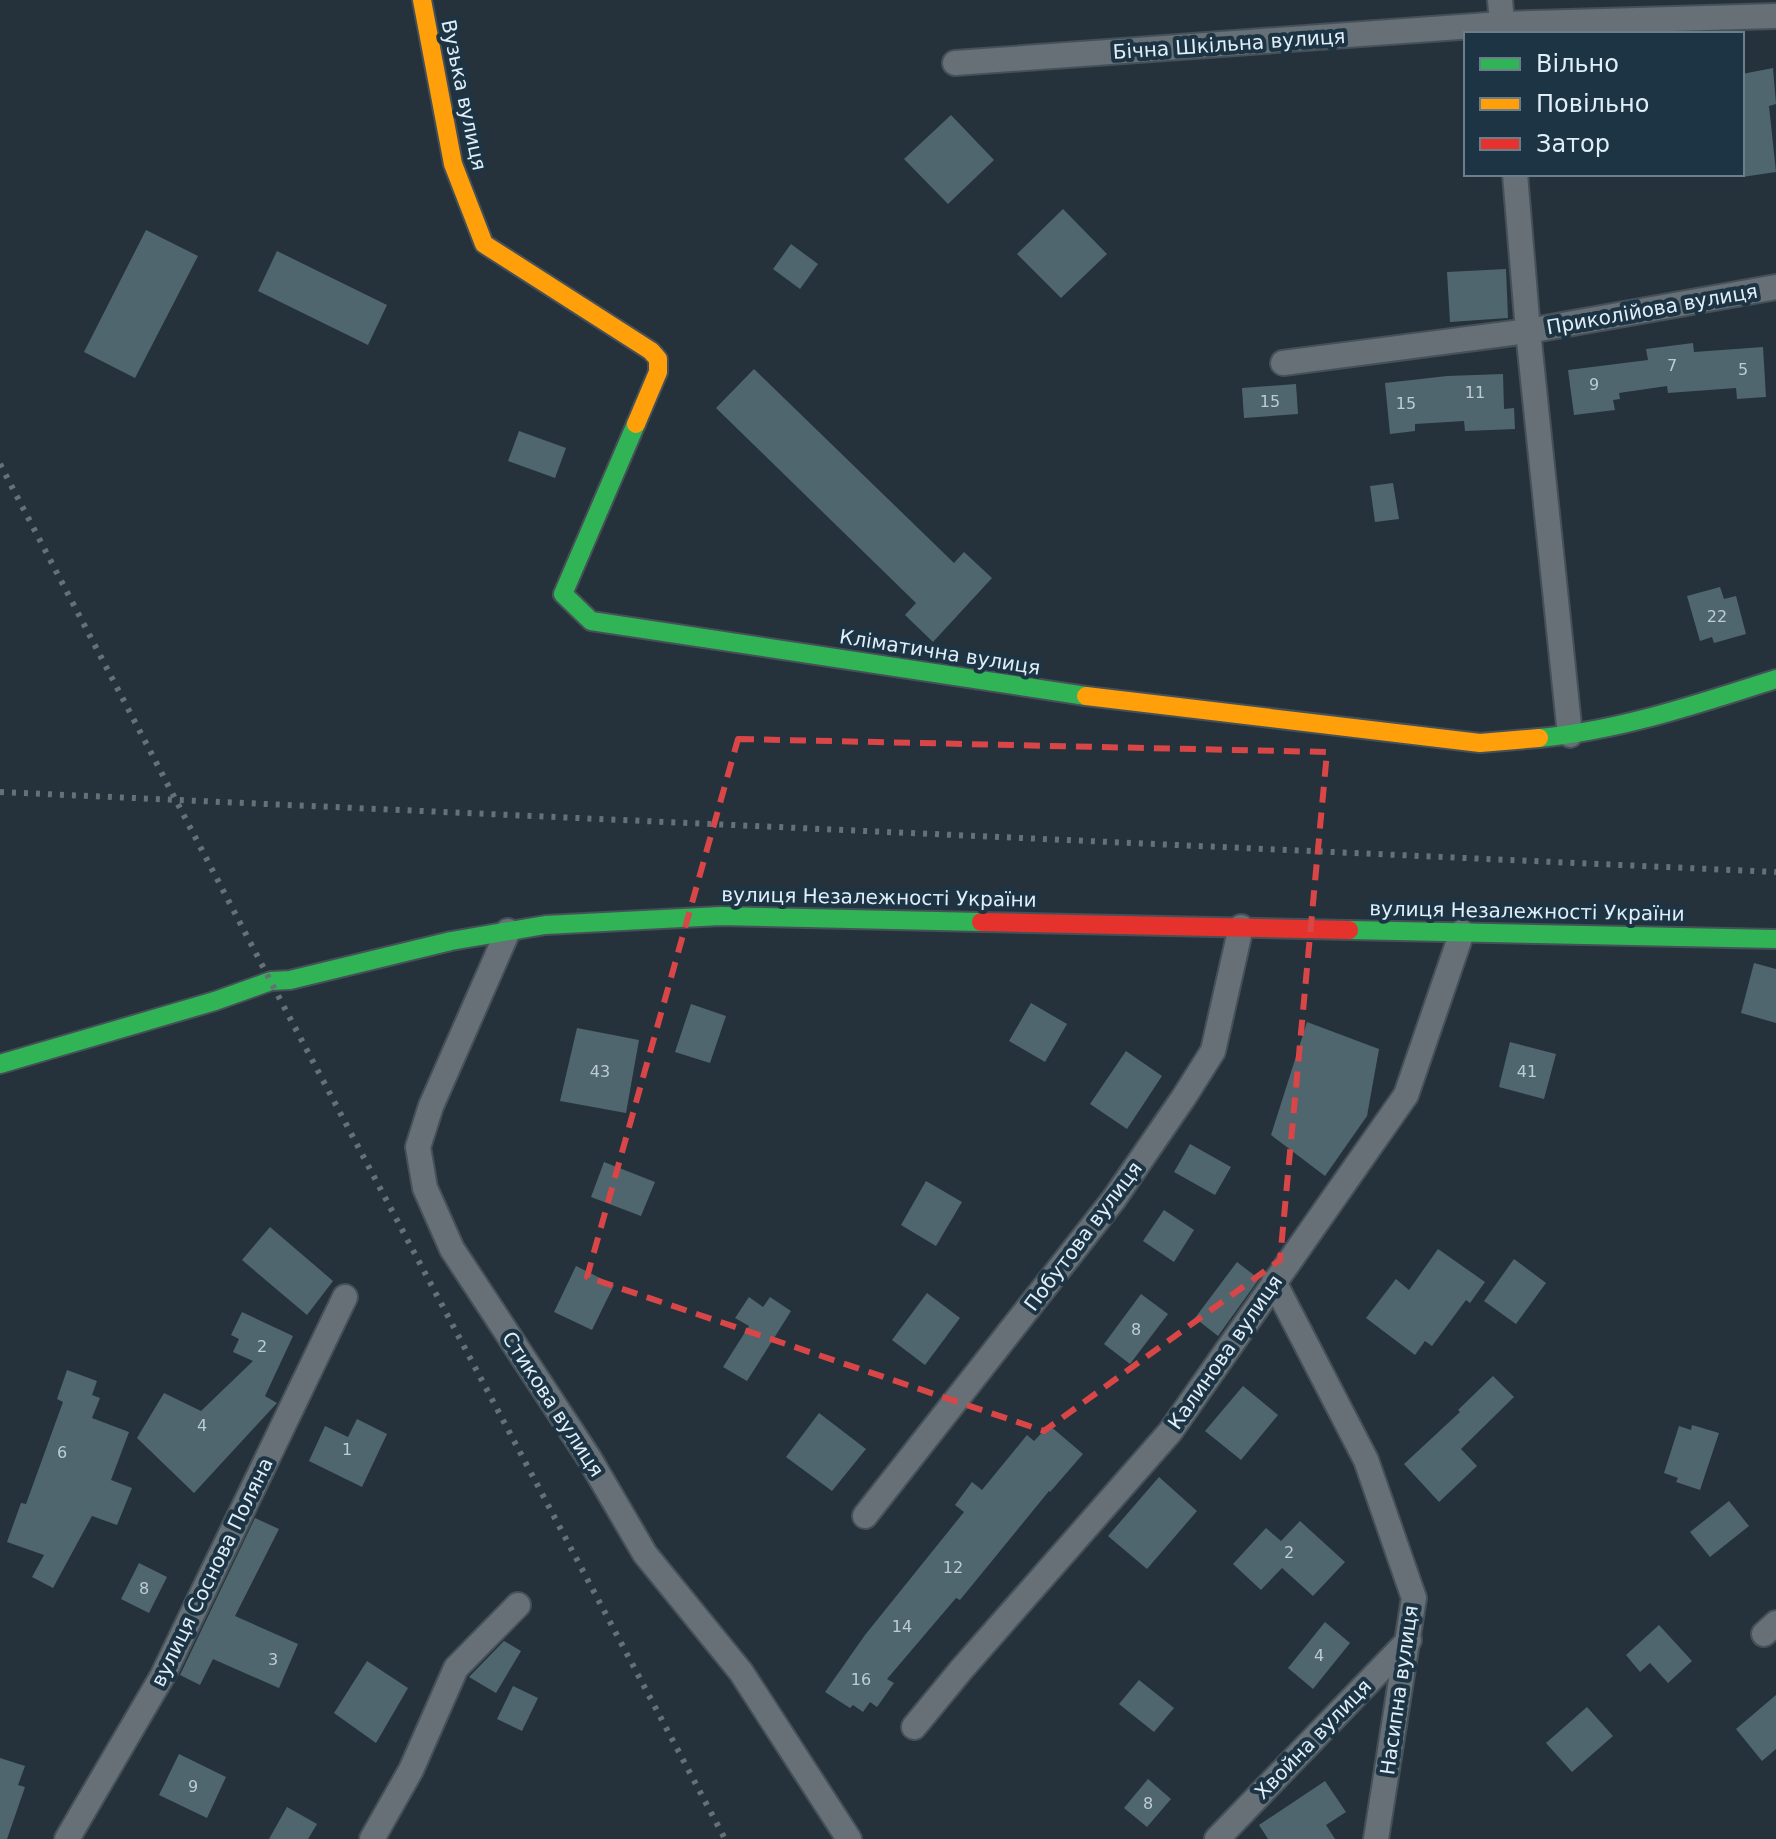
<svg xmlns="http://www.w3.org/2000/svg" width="1776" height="1839" viewBox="0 0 1776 1839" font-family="'DejaVu Sans',sans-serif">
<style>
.building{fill:#4f666f}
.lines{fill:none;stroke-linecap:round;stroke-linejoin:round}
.street-casing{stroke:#455058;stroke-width:28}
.fast-casing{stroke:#455058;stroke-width:22}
.slow-casing{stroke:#455058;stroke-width:22}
.jam-casing{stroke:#455058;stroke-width:22}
.street{stroke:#667076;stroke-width:24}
.fast{stroke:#30b455;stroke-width:18}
.slow{stroke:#ff9f0a;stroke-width:18}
.jam{stroke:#e5322d;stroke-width:18}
.rail{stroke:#667077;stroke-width:6;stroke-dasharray:4 8;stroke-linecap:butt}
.marked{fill:none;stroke:#d84647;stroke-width:6;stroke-dasharray:16 10;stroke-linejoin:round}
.labels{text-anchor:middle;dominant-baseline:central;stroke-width:8;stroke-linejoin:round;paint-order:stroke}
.number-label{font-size:16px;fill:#bcccd6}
.street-label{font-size:20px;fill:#e0eef8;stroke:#1c3444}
</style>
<rect width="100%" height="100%" fill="#25323b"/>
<g class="building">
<polygon points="1773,68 1776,104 1769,106 1776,172 1742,177 1742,74"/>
<polygon points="951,115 994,160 948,204 904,159"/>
<polygon points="1063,209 1107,254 1061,298 1017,254"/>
<polygon points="146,230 198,256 135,378 84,352"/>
<polygon points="791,244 818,264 800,289 773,269"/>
<polygon points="277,251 387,305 368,345 258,291"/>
<polygon points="1506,269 1508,318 1450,322 1447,272"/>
<polygon points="1693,343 1694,352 1763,347 1766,397 1737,399 1736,388 1668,393 1667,386 1619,393 1620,399 1613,400 1615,410 1574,415 1568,370 1648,360 1646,349"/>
<polygon points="754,369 954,563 964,552 992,578 933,642 905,615 916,603 716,408"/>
<polygon points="1503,374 1504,409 1514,408 1515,429 1465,431 1464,421 1415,424 1415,431 1390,434 1385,383 1447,376"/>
<polygon points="1296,384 1298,414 1244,418 1242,388"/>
<polygon points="519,431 566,448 555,478 508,461"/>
<polygon points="1393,483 1399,519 1375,522 1370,486"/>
<polygon points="1720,587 1724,599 1736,596 1746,634 1714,643 1712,637 1700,641 1687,596"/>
<polygon points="1754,963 1776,969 1776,1023 1741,1013"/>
<polygon points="1031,1003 1067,1024 1045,1062 1009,1041"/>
<polygon points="691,1004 726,1016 710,1063 675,1052"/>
<polygon points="1307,1022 1379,1049 1367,1116 1325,1176 1271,1135"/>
<polygon points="577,1028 639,1040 626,1113 560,1101"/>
<polygon points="1510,1042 1556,1054 1544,1099 1499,1087"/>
<polygon points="1126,1051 1162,1076 1127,1129 1090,1104"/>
<polygon points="1190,1144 1231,1167 1215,1195 1174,1172"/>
<polygon points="604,1162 655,1182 641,1216 591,1197"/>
<polygon points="926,1181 962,1202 936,1246 901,1225"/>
<polygon points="1164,1210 1194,1230 1174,1262 1143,1241"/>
<polygon points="270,1227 333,1281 307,1315 242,1260"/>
<polygon points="1438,1249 1485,1282 1470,1303 1466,1300 1432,1346 1425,1341 1415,1355 1366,1318 1396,1279 1409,1290"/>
<polygon points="1514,1259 1546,1283 1516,1324 1484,1301"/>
<polygon points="1237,1262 1259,1279 1218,1336 1195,1318"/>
<polygon points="576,1266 614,1285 592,1330 554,1312"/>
<polygon points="927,1293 960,1318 925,1365 892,1340"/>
<polygon points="1141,1294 1168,1314 1130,1364 1104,1344"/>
<polygon points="749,1297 763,1307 770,1297 791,1311 747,1381 723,1367 749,1326 735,1318"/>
<polygon points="242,1312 293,1336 265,1396 277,1403 194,1493 137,1438 164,1393 201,1411 253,1361 233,1352 239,1339 231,1335"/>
<polygon points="67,1370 97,1381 92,1395 100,1398 92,1418 129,1432 111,1480 132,1488 117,1525 92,1516 53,1588 32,1577 44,1555 7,1542 21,1503 26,1504 63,1402 57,1399"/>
<polygon points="1493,1376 1514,1397 1461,1449 1477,1466 1439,1502 1404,1464 1460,1412 1458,1410"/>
<polygon points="1243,1386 1278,1415 1241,1460 1205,1431"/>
<polygon points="819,1413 866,1449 832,1491 786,1457"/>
<polygon points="357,1419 387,1434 362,1487 309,1461 325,1426 348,1437"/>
<polygon points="1049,1425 1083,1454 1050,1492 1049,1491 960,1600 956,1598 887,1679 894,1683 877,1707 870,1702 863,1712 853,1705 850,1708 825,1692 865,1635 964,1512 955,1505 972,1482 982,1490 1027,1435 1034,1441"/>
<polygon points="1692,1425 1719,1433 1700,1490 1676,1482 1678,1478 1664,1473 1679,1426 1691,1430"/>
<polygon points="1159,1477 1197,1511 1147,1569 1108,1536"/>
<polygon points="1729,1501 1749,1526 1710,1557 1690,1532"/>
<polygon points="255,1518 279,1529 235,1616 298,1644 279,1688 213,1659 200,1685 180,1675"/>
<polygon points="1300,1521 1345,1562 1313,1596 1282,1568 1261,1590 1233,1564 1266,1528 1281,1541"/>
<polygon points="139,1563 167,1577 149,1613 121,1599"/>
<polygon points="1325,1622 1350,1643 1313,1689 1288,1668"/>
<polygon points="1659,1625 1692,1661 1668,1683 1650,1663 1640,1672 1626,1655"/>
<polygon points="504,1641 521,1651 496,1693 469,1677"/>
<polygon points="367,1661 408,1688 376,1743 334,1713"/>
<polygon points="1139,1680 1174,1708 1154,1732 1119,1704"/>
<polygon points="513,1686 538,1698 522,1731 497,1719"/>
<polygon points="1776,1695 1776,1749 1762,1761 1736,1729"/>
<polygon points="1587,1707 1613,1736 1572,1772 1546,1743"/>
<polygon points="179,1754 226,1777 207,1818 159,1795"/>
<polygon points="0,1758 25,1766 18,1785 25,1787 7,1839 0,1839"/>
<polygon points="1148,1779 1171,1799 1147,1827 1124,1808"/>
<polygon points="1325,1781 1346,1812 1326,1825 1335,1839 1268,1839 1259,1825"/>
<polygon points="287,1807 317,1824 308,1839 269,1839"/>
</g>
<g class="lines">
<defs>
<g id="street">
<polyline points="1500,0 1503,34"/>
<polyline points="955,63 1502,24 1776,16"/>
<polyline points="1515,174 1528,331 1570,735"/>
<polyline points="1283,363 1528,331 1776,287"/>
<polyline points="508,931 431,1106 418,1147 425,1188 452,1249 589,1458 645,1554 741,1672 849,1839"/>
<polyline points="1274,1282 1366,1460 1414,1598 1376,1839"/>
<polyline points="865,1516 1114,1199 1184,1097 1213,1051 1241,927"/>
<polyline points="1764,1634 1776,1623"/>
<polyline points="914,1727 961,1670 1170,1432 1406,1095 1462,932"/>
<polyline points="67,1839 163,1675 345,1297"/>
<polyline points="372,1839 411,1770 456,1668 518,1605"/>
<polyline points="1217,1839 1409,1640"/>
</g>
<g id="fast">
<polyline points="636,424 563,594 591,621 1086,696"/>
<path d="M1539,738C1621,730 1698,704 1776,679"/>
<polyline points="1349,930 1776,939"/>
<polyline points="0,1064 215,1001 271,981 290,980 451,941 545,925 721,916 981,922"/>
</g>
<g id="slow">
<polyline points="422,0 453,164 484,244 651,351 658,359 658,372 636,424"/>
<polyline points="1086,696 1480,743 1539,738"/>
</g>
<polyline id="jam" points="981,922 1349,930"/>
</defs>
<use href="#street" class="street-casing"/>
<use href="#fast" class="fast-casing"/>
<use href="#slow" class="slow-casing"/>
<use href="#jam" class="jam-casing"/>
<use href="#street" class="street"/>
<use href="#fast" class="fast"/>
<use href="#slow" class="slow"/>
<use href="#jam" class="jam"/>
<g class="rail">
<polyline points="0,464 283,1005 725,1839"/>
<polyline points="0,792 1776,872"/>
</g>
</g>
<path class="marked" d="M738,739L1327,752L1280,1260L1044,1431L587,1277Z"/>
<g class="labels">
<g class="number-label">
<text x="1672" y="365">7</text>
<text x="1743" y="369">5</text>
<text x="1594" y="384">9</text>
<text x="1475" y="392">11</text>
<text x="1270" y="401">15</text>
<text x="1406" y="403">15</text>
<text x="1717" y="616">22</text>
<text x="600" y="1071">43</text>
<text x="1527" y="1071">41</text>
<text x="1136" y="1329">8</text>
<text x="262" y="1346">2</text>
<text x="202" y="1425">4</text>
<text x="347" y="1449">1</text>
<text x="62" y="1452">6</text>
<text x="1289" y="1552">2</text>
<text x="953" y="1567">12</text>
<text x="144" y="1588">8</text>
<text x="902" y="1626">14</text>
<text x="1319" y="1655">4</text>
<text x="273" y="1659">3</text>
<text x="861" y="1679">16</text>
<text x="193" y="1786">9</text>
<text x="1148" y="1803">8</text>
</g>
<g class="street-label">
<text transform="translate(1229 44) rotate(-4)">Бічна Шкільна вулиця</text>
<text transform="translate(464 95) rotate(78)">Вузька вулиця</text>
<text transform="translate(1652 309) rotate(-10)">Приколійова вулиця</text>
<text transform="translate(940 652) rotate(9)">Кліматична вулиця</text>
<text transform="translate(879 897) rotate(1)">вулиця Незалежності України</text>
<text transform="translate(1527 911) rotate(1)">вулиця Незалежності України</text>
<text transform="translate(1083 1236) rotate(-53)">Побутова вулиця</text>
<text transform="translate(1225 1352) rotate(-55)">Калинова вулиця</text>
<text transform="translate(553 1404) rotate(57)">Стикова вулиця</text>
<text transform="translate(212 1572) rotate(-64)">вулиця Соснова Поляна</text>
<text transform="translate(1399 1690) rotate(-82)">Насипна вулиця</text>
<text transform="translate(1313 1739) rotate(-46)">Хвойна вулиця</text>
</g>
</g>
<rect x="1464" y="32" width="280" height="144" fill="#1c3444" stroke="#6a7e8c" stroke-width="2"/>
<rect x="1480" y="58" width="40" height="12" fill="#30b455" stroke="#6a7e8c" stroke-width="2"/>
<text x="1536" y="72" font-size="24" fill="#e0eef8">Вільно</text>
<rect x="1480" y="98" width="40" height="12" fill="#ff9f0a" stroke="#6a7e8c" stroke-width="2"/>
<text x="1536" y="112" font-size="24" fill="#e0eef8">Повільно</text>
<rect x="1480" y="138" width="40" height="12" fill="#e5322d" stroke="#6a7e8c" stroke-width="2"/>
<text x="1536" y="152" font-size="24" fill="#e0eef8">Затор</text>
</svg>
